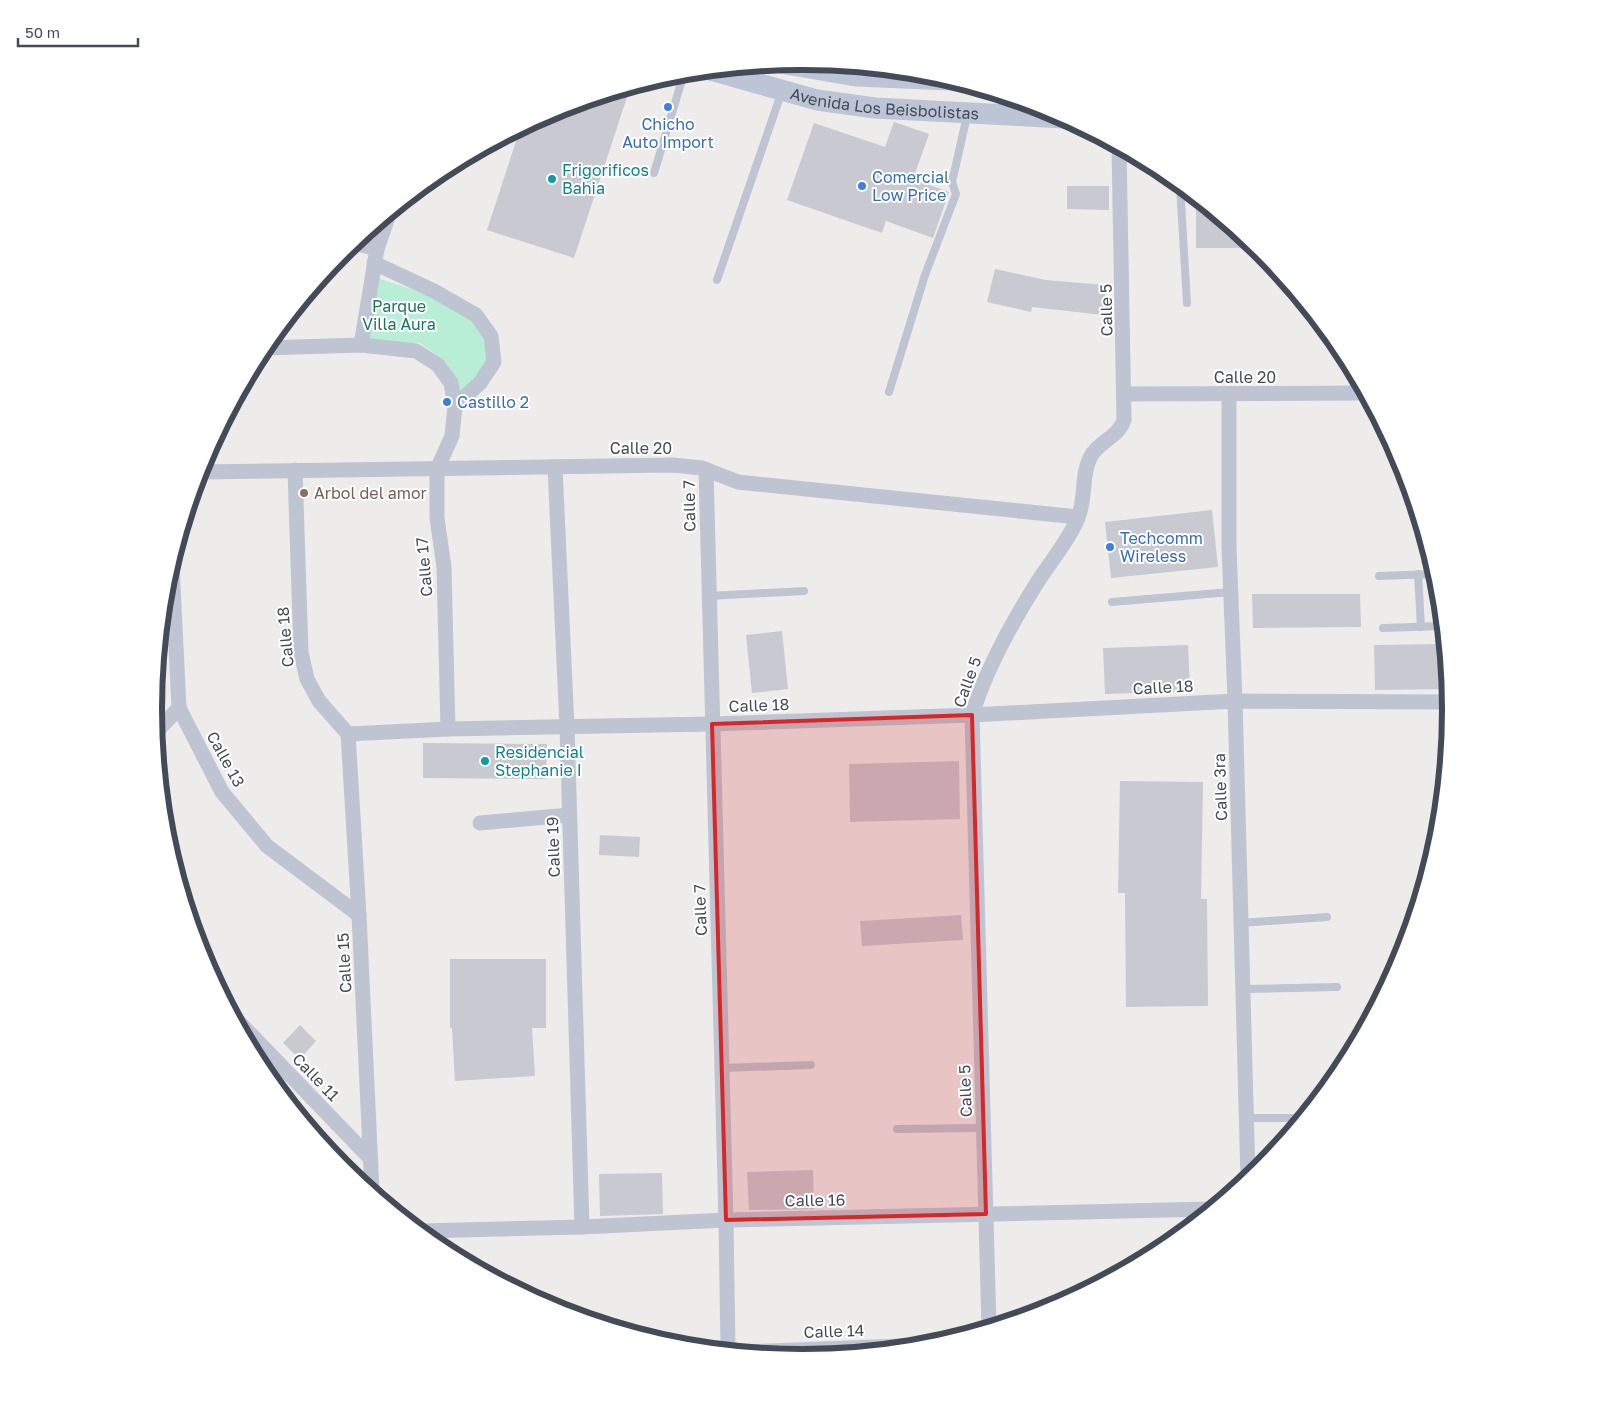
<svg xmlns="http://www.w3.org/2000/svg" width="1604" height="1419" viewBox="0 0 1604 1419" font-family="'Golos Text',sans-serif">
<style>
.green{fill:#b8edd6}
.building{fill:#c8c9d1}
.lines{fill:none;stroke-linecap:round;stroke-linejoin:round}
.lane{stroke:#bec4d1;stroke-width:8}
.street{stroke:#bec4d1;stroke-width:15}
.secondary{stroke:#bdc4d5;stroke-width:21}
.marked{fill:#d62828;fill-opacity:0.2;stroke:#d62828;stroke-width:4;stroke-linejoin:round}
.shop-dot{fill:#3f7fe0;stroke:#fff;stroke-width:2}
.culture-dot{fill:#0f9aa8;stroke:#fff;stroke-width:2}
.education-dot{fill:#8d6e63;stroke:#fff;stroke-width:2}
.labels{text-anchor:middle;dominant-baseline:central;stroke-width:4;stroke-linejoin:round;paint-order:stroke}
.street-label{font-size:16px;fill:#444b58;stroke:#fff}
.shop-label{font-size:16px;fill:#366cbe;stroke:#fff;text-anchor:start}
.culture-label{font-size:16px;fill:#0d838f;stroke:#fff;text-anchor:start}
.park-label{font-size:16px;fill:#177758;stroke:#fff}
.education-label{font-size:16px;fill:#785e54;stroke:#fff;text-anchor:start}
.rim{fill:none;stroke:#444b58;stroke-width:6}
</style>
<rect width="100%" height="100%" fill="#eeebeb"/>
<path class="green" d="M375,277C408,289 483,307 487,348C487,352 488,357 487,360C483,373 470,383 460,393L458,381L446,362L420,343L368,345Z"/>
<g class="building">
<polygon points="630,88 574,258 487,230 520,129 554,110"/>
<polygon points="894,122 929,134 913,179 949,192 933,238 886,221 882,233 787,200 814,123 885,147"/>
<polygon points="1067,186 1109,186 1109,210 1067,209"/>
<polygon points="1196,198 1256,248 1196,248"/>
<polygon points="995,269 1046,280 1106,285 1103,315 1032,307 1031,312 987,302"/>
<polygon points="1212,510 1218,567 1111,578 1105,522"/>
<polygon points="1252,594 1360,594 1361,627 1253,628"/>
<polygon points="782,631 788,689 752,693 746,635"/>
<polygon points="1444,644 1448,689 1375,690 1374,645"/>
<polygon points="1188,645 1190,691 1105,694 1103,648"/>
<polygon points="423,743 547,744 546,779 423,778"/>
<polygon points="959,761 960,819 850,822 849,764"/>
<polygon points="1120,781 1203,782 1201,899 1207,899 1208,1006 1126,1007 1125,893 1118,893"/>
<polygon points="600,835 640,837 639,857 599,855"/>
<polygon points="961,915 963,940 862,946 860,921"/>
<polygon points="450,959 546,959 546,1028 532,1028 535,1076 455,1081 452,1028 450,1028"/>
<polygon points="300,1025 316,1041 300,1059 283,1043"/>
<polygon points="813,1170 814,1209 749,1210 747,1172"/>
<polygon points="662,1173 663,1214 600,1216 599,1174"/>
</g>
<g class="lines">
<g class="lane">
<polyline points="654,173 684,73"/>
<polyline points="1180,185 1187,303"/>
<polyline points="717,280 782,91"/>
<polyline points="889,392 925,275 956,194 952,182 967,116"/>
<polyline points="1418,574 1421,627"/>
<polyline points="1379,576 1435,574"/>
<polyline points="709,596 804,591"/>
<polyline points="1112,602 1231,592"/>
<polyline points="1383,628 1442,626"/>
<polyline points="1241,923 1327,917"/>
<polyline points="1243,989 1337,987"/>
<polyline points="722,1068 811,1065"/>
<polyline points="1247,1118 1301,1118"/>
<polyline points="897,1129 984,1128"/>
</g>
<g class="street">
<polyline points="354,243 377,249"/>
<polyline points="374,263 434,291 476,315 491,336 494,362 480,383 455,406"/>
<polyline points="361,345 377,249 389,214"/>
<polyline points="264,348 361,345 416,351 438,365 451,383 455,406 452,436 437,469 437,518 444,567 448,729"/>
<polyline points="1125,394 1364,393"/>
<polyline points="1229,394 1229,547 1235,701 1248,1178"/>
<polyline points="555,467 567,727 582,1227"/>
<polyline points="295,470 301,652 307,679 319,701 348,734"/>
<polyline points="706,470 726,1220 728,1350"/>
<polyline points="200,472 673,465 702,468 738,482 1078,517"/>
<polyline points="172,564 179,708 222,792 267,846 359,915"/>
<polyline points="156,732 179,708"/>
<polyline points="348,734 448,729 712,724 972,715 1235,701 1449,702"/>
<polyline points="348,734 359,915 372,1191"/>
<polyline points="480,823 569,815"/>
<polyline points="237,1020 370,1158"/>
<polyline points="421,1231 582,1227 726,1220 1211,1209"/>
<path d="M989,1327L972,715C986,669 1010,626 1035,586C1049,563 1068,542 1078,518C1086,499 1081,476 1090,458C1097,442 1118,438 1124,420L1119,148"/>
<polyline points="741,1352 928,1345"/>
</g>
<g class="secondary">
<polyline points="780,63 856,76 950,80"/>
<path id="s1" d="M710,70L817,100L875,108L1064,118"/>
</g>
</g>
<path class="marked" d="M972,715L986,1214L726,1220L712,724Z"/>
<g class="shop-dot">
<circle cx="668" cy="107" r="5"/>
<circle cx="862" cy="186" r="5"/>
<circle cx="447" cy="402" r="5"/>
<circle cx="1110" cy="547" r="5"/>
</g>
<g class="culture-dot">
<circle cx="552" cy="179" r="5"/>
<circle cx="485" cy="761" r="5"/>
</g>
<circle class="education-dot" cx="304" cy="493" r="5"/>
<g class="labels">
<g class="street-label">
<text stroke="none"><textPath href="#s1" startOffset="179">Avenida Los Beisbolistas</textPath></text>
<text transform="translate(1106 310) rotate(-91)">Calle 5</text>
<text x="1245" y="377">Calle 20</text>
<text x="641" y="448">Calle 20</text>
<text transform="translate(689 506) rotate(-91)">Calle 7</text>
<text transform="translate(424 567) rotate(-95)">Calle 17</text>
<text transform="translate(285 637) rotate(-95)">Calle 18</text>
<text transform="translate(967 682) rotate(-70)">Calle 5</text>
<text transform="translate(1163 687) rotate(-3)">Calle 18</text>
<text transform="translate(759 705) rotate(-2)">Calle 18</text>
<text transform="translate(226 759) rotate(61)">Calle 13</text>
<text transform="translate(1220 787) rotate(-92)">Calle 3ra</text>
<text transform="translate(553 847) rotate(-92)">Calle 19</text>
<text transform="translate(700 910) rotate(-92)">Calle 7</text>
<text transform="translate(344 963) rotate(-93)">Calle 15</text>
<text transform="translate(316 1077) rotate(46)">Calle 11</text>
<text transform="translate(965 1091) rotate(-92)">Calle 5</text>
<text transform="translate(815 1200) rotate(-1)">Calle 16</text>
<text transform="translate(834 1331) rotate(-2)">Calle 14</text>
</g>
<g class="shop-label">
<text x="668" y="124" text-anchor="middle">Chicho<tspan x="668" dy="18">Auto Import</tspan></text>
<text x="872" y="177">Comercial<tspan x="872" dy="18">Low Price</tspan></text>
<text x="457" y="402">Castillo 2</text>
<text x="1120" y="538">Techcomm<tspan x="1120" dy="18">Wireless</tspan></text>
</g>
<g class="culture-label">
<text x="562" y="170">Frigorificos<tspan x="562" dy="18">Bahia</tspan></text>
<text x="495" y="752">Residencial<tspan x="495" dy="18">Stephanie I</tspan></text>
</g>
<g class="park-label">
<text x="399" y="306">Parque<tspan x="399" dy="18">Villa Aura</tspan></text>
</g>
<g class="education-label">
<text x="314" y="493">Arbol del amor</text>
</g>
</g>
<path d="M0 0H1604V1419H0ZM801 70H803A639 639 0 0 1 1442 709V710A639 639 0 0 1 803 1349H801A639 639 0 0 1 162 710V709A639 639 0 0 1 801 70Z" fill="#fff" fill-rule="evenodd"/>
<path class="rim" d="M801 70H803A639 639 0 0 1 1442 709V710A639 639 0 0 1 803 1349H801A639 639 0 0 1 162 710V709A639 639 0 0 1 801 70Z"/>
<path d="M18 38v8h120v-8" fill="none" stroke="#444b58" stroke-width="2.5"/>
<text x="25" y="38" font-size="15" fill="#444b58" stroke="#ffffff" stroke-width="4" paint-order="stroke">50 m</text>
</svg>
